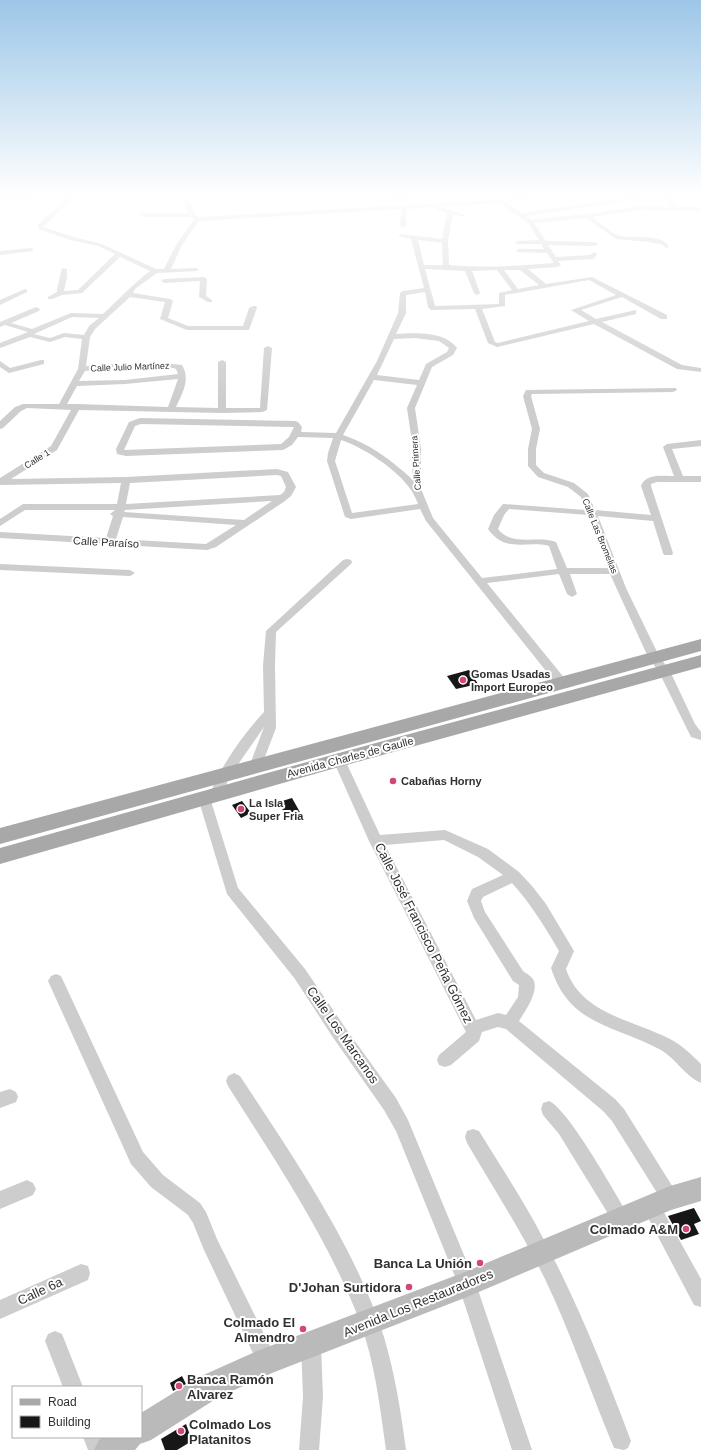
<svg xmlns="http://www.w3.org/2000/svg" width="701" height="1450" viewBox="0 0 701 1450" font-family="Helvetica,sans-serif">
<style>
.building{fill:#171717}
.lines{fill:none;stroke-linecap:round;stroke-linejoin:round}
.street{fill:#cdcdcd;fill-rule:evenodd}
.secondary{fill:#bababa;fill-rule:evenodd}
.primary{fill:#a8a8a8;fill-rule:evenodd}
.poi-dot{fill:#d24773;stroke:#fff;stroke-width:1.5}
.labels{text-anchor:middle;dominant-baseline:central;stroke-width:4;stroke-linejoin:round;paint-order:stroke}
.far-street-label{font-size:9px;fill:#303030;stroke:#fff}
.street-label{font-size:11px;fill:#303030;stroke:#fff}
.poi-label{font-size:11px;font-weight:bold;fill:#303030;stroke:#fff;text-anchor:start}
.near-street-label{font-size:13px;fill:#303030;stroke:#fff}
.near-poi-label{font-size:13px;font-weight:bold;fill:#303030;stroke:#fff;text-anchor:end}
</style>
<rect width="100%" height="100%" fill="#fff"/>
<g class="building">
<polygon points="469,670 478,684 456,689 447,676"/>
<polygon points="292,798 301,814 287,819 279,802"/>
<polygon points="242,801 251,813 241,818 232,805"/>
<polygon points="694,1208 701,1221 694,1224 699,1234 681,1240 668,1216"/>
<polygon points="182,1376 186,1384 173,1391 170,1383"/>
<polygon points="186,1424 192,1441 177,1450 165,1450 161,1439"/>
</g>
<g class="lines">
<g class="street">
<path d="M69,196H75L43,227L74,237L102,244L156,269H164L176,245L194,219L191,217H143L140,215L143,213H188L182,196H188L195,214L198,217L495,200L493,198L496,196L502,199L525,196H538L535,198L506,202L521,213L639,196H652L649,198L526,216L531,220L595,213L640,206L671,207L662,196H668L677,207H701V211L640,210L592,217C599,222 613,235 621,236C636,239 659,233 669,246L666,248L661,244L649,242L616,239L586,218L534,223L546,241L595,242L598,244L595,246L548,245L556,257L590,255L594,252L597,254L595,258L593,259L558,261L561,265L558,267L528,269L546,284L592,277L667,315V319H661L622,297L581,310L596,319L636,310V314L602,322L682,365L701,368V372L677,369L594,324L497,347L488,343L475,309L431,310L428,307L425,292L406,295V313L396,334C416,333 444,331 457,348L453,355L432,367L415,408L421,449V489L433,518L482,578L557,569L549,546C526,540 506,554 488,529L494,515L503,504L586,510L581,497L568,487L538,477L528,466V449L532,429L523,396L526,390L676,388L677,390L673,392L532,394L531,396L540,429L536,449V465L544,473L574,483L588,494L595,510L651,515L641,486C645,473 664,476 674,476L663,447L667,444L701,440V446L672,449L683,476H701V482H657L651,484V486L673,553L672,555H664L663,553L653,521L598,516L626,588L659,656L670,671L695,724L701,732V740L691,737L659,672L648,657L610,574H570L577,594L572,597L567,594L559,574L487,583L566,680L568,683L566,686H558L426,521L420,509L351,519L345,517L327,461L328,453L333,438L298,437L292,445L283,450L126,456L117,454L116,449L129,422L140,418L295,421L298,422L302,427L301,432L336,433L377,361L398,313L400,293L403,291L424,288L411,239L398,236L401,234L442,239L447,213L435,209V207L407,209L406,226L403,228L400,226L401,209L199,221L182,245L171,269L196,268L198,269V271L157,273L135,289L133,293L170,299L173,301L168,318L188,326H243L249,308L253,306H256L257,308L249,330H187L160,319L165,302L130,297L95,329L90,337L86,366L117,364H173L182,365C191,379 182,394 176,407L218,408V362L222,360L226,362V408H260L264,348L268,346L272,348L267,410L262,412L222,413L79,410L57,450L11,479L126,477L277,469L288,472L296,487L291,496L285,501L216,547L207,550L0,538V532L106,538L113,516L110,514L115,510H25L0,526V519L23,504H117L121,483L0,485V478L51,446L71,410L27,408L21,411L3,428L0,429V421L15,407L23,404H59L78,369L82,339L65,337L50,342L30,337L0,348V343L28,332L5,325L0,327V322L36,307L40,309L39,311L11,323L32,329L71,313L103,314C119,299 133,284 150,271L120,257L82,293L62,295L52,299H48V297L57,292V289L62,268L67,269V277L64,291L78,290L115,254L98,246L70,240L39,229L38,225ZM499,203L528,223L539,240L518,241L515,243L516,244H541L544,249H519L516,251L517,252L547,253L554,263C519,266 484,268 449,265L448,241L453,214L463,217L466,215L440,207ZM418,240L442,243L443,265H424ZM425,269L465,271L474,293L477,295L480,293L472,271L497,270L512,290L499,293V304L435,306ZM504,270H520L539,285L518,289ZM589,280L616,295L571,310L589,321L498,343L495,342L482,309L505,306V295ZM72,317L99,318L89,326L84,335L64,333L50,338L34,334ZM415,338L439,341L449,348L447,352L426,364L419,380L377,375L394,339ZM117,368H173L176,369L178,374L125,380L79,381L85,371ZM178,379L168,407L77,404H67L77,386L125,384ZM374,380L417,385L407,408L413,449L412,479C391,460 370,444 343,435ZM141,424L293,427H294L289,437L281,444L124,450L135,426ZM341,440C363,447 398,470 411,490C414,494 416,499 418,504L352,513L335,461ZM277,475L281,476L286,487L284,492L280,495L126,504L130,483ZM272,501L244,520L124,512L125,510ZM509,509L588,515L608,568H567L556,542C538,535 512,547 498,529L504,515ZM123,517L236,525L206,544L116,539Z"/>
<polygon points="109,196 115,196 117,199 112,200"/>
<polygon points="402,196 408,196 409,199 406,201 385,202 382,200 385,198 403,197"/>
<polygon points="31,248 33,249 33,251 0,255 0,251"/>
<polygon points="204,277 207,279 206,296 212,300 212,302 208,302 199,297 200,281 164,283 161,281 164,279"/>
<polygon points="25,289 27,290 27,292 0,305 0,300"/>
<polygon points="41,360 44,360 44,364 9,373 0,367 0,361 10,368"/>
<path d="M347,559L351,560L352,562L351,564L276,632L275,665L276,728L261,767L259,770L255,772L251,770L249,767L264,727L230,776L221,797L216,799L211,797L210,794C222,764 242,736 264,712L263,665L266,631L343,560Z"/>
<polygon points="0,564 130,570 135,573 130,576 0,570"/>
<path d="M339,756L343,757L345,760L380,835L445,830L488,849L519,872L532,886L546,904L574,951L566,969C581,1014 633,1020 670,1039C682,1045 692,1055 701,1064V1083C686,1077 676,1059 661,1050C616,1025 570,1027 551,968L559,951C545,927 531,904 512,883L483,897L481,901L485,912L523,971C527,974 531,976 533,979C540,991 525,1011 519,1021L615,1099L624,1109L676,1192L679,1198L676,1204L670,1207L664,1204L612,1121L603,1111L506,1029L498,1027L482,1032L479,1041L451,1065L445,1067L439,1065L437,1060L439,1055L466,1032L369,841L333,760L335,757ZM444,840L478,857L503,875L472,889L467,901L474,918L513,981L519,985L518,997L506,1015L498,1013L476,1020L385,845Z"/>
<polygon points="204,793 209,795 210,798 238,888 305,969 344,1026 396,1098 408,1120 476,1284 532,1450 512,1450 458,1284 396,1131 384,1110 332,1036 295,979 227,894 198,798 199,795"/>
<polygon points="56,974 61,976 143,1152 163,1175 200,1203 206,1212 217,1239 274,1354 277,1361 274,1368 267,1371 260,1368 204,1250 193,1223 188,1215 151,1187 131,1164 48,981 51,976"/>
<path d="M234,1073L240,1076C292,1155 355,1246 384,1337C395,1374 401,1412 406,1450H386C380,1407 375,1363 360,1322C328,1238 276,1162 228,1086L226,1081L228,1076Z"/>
<polygon points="10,1089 16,1092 18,1097 16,1102 0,1108 0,1092"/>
<path d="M549,1101C568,1109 614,1191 627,1213L630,1219L627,1225L621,1228L615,1225L559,1134L543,1115L541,1109L543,1103Z"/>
<path d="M473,1129L479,1131C501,1167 524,1201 543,1238C578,1303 605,1372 631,1441L628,1448L624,1450L614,1448C590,1391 571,1333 544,1277C521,1231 493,1187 467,1143L465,1137L467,1131Z"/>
<polygon points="27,1180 33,1183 36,1189 33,1195 0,1209 0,1191"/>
<polygon points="651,1197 657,1200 701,1279 701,1307 694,1305 645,1212 642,1206 645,1200"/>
<polygon points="81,1264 88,1266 90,1273 88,1280 0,1319 0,1300"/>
<polygon points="55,1331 62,1334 83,1387 63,1387 45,1341 48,1334"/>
<polygon points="311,1335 318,1338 321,1345 323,1397 319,1450 299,1450 303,1397 301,1345 304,1338"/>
<polygon points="83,1437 103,1437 108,1450 88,1450"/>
</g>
<g class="secondary">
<polygon points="8,196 36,196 32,198 0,201 0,197"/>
<polygon points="701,1177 701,1201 671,1210 467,1297 272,1373 219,1397 151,1440 140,1444 135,1450 94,1450 99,1440 103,1437 141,1437 141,1413 199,1377 257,1351 465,1272 670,1186"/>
</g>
<g class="primary">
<polygon points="701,639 701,651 0,844 0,828"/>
<polygon points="701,655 701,667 339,767 0,864 0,848 339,753"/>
</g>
</g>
<linearGradient id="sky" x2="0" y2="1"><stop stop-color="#9cc6e7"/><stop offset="0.49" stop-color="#fff"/><stop offset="1" stop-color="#fff" stop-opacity="0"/></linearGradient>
<rect width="701" height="399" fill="url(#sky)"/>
<g class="poi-dot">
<circle cx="463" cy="680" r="4"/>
<circle cx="393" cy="781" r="4"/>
<circle cx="241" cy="809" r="4"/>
<circle cx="686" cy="1229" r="4"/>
<circle cx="480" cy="1263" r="4"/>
<circle cx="409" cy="1287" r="4"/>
<circle cx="303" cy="1329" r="4"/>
<circle cx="179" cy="1386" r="4"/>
<circle cx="181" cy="1431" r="4"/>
</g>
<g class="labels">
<g class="far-street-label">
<text transform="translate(130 367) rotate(-2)">Calle Julio Martínez</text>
<text transform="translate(37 459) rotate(-32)">Calle 1</text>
<text transform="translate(416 463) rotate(-94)">Calle Primera</text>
<text transform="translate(600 536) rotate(68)">Calle Las Bromelias</text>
</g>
<g class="street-label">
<text transform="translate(106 542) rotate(3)">Calle Paraíso</text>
<text transform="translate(350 757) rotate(-15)">Avenida Charles de Gaulle</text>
</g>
<g class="poi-label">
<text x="471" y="674">Gomas Usadas<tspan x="471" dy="13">Import Europeo</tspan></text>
<text x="401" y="781">Cabañas Horny</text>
<text x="249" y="803">La Isla<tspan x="249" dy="13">Super Fria</tspan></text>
</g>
<g class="near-street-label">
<text transform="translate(424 933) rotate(63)">Calle José Francisco Peña Gómez</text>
<text transform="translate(343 1035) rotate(55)">Calle Los Marcanos</text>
<text transform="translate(40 1291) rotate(-25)">Calle 6a</text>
<text transform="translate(418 1303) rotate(-22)">Avenida Los Restauradores</text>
</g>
<g class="near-poi-label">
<text x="678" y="1229">Colmado A&amp;M</text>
<text x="472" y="1263">Banca La Unión</text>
<text x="401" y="1287">D'Johan Surtidora</text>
<text x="295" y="1322">Colmado El<tspan x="295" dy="15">Almendro</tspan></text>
<text x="187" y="1379" text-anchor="start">Banca Ramón<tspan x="187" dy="15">Alvarez</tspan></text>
<text x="189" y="1424" text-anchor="start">Colmado Los<tspan x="189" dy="15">Platanitos</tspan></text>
</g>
</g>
<rect x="12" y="1386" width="130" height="52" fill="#ffffff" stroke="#acacac"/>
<rect x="20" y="1399" width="20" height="6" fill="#a8a8a8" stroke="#acacac"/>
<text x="48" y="1406" font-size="12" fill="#303030">Road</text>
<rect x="20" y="1416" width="20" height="12" fill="#171717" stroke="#acacac"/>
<text x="48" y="1426" font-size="12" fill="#303030">Building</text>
</svg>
